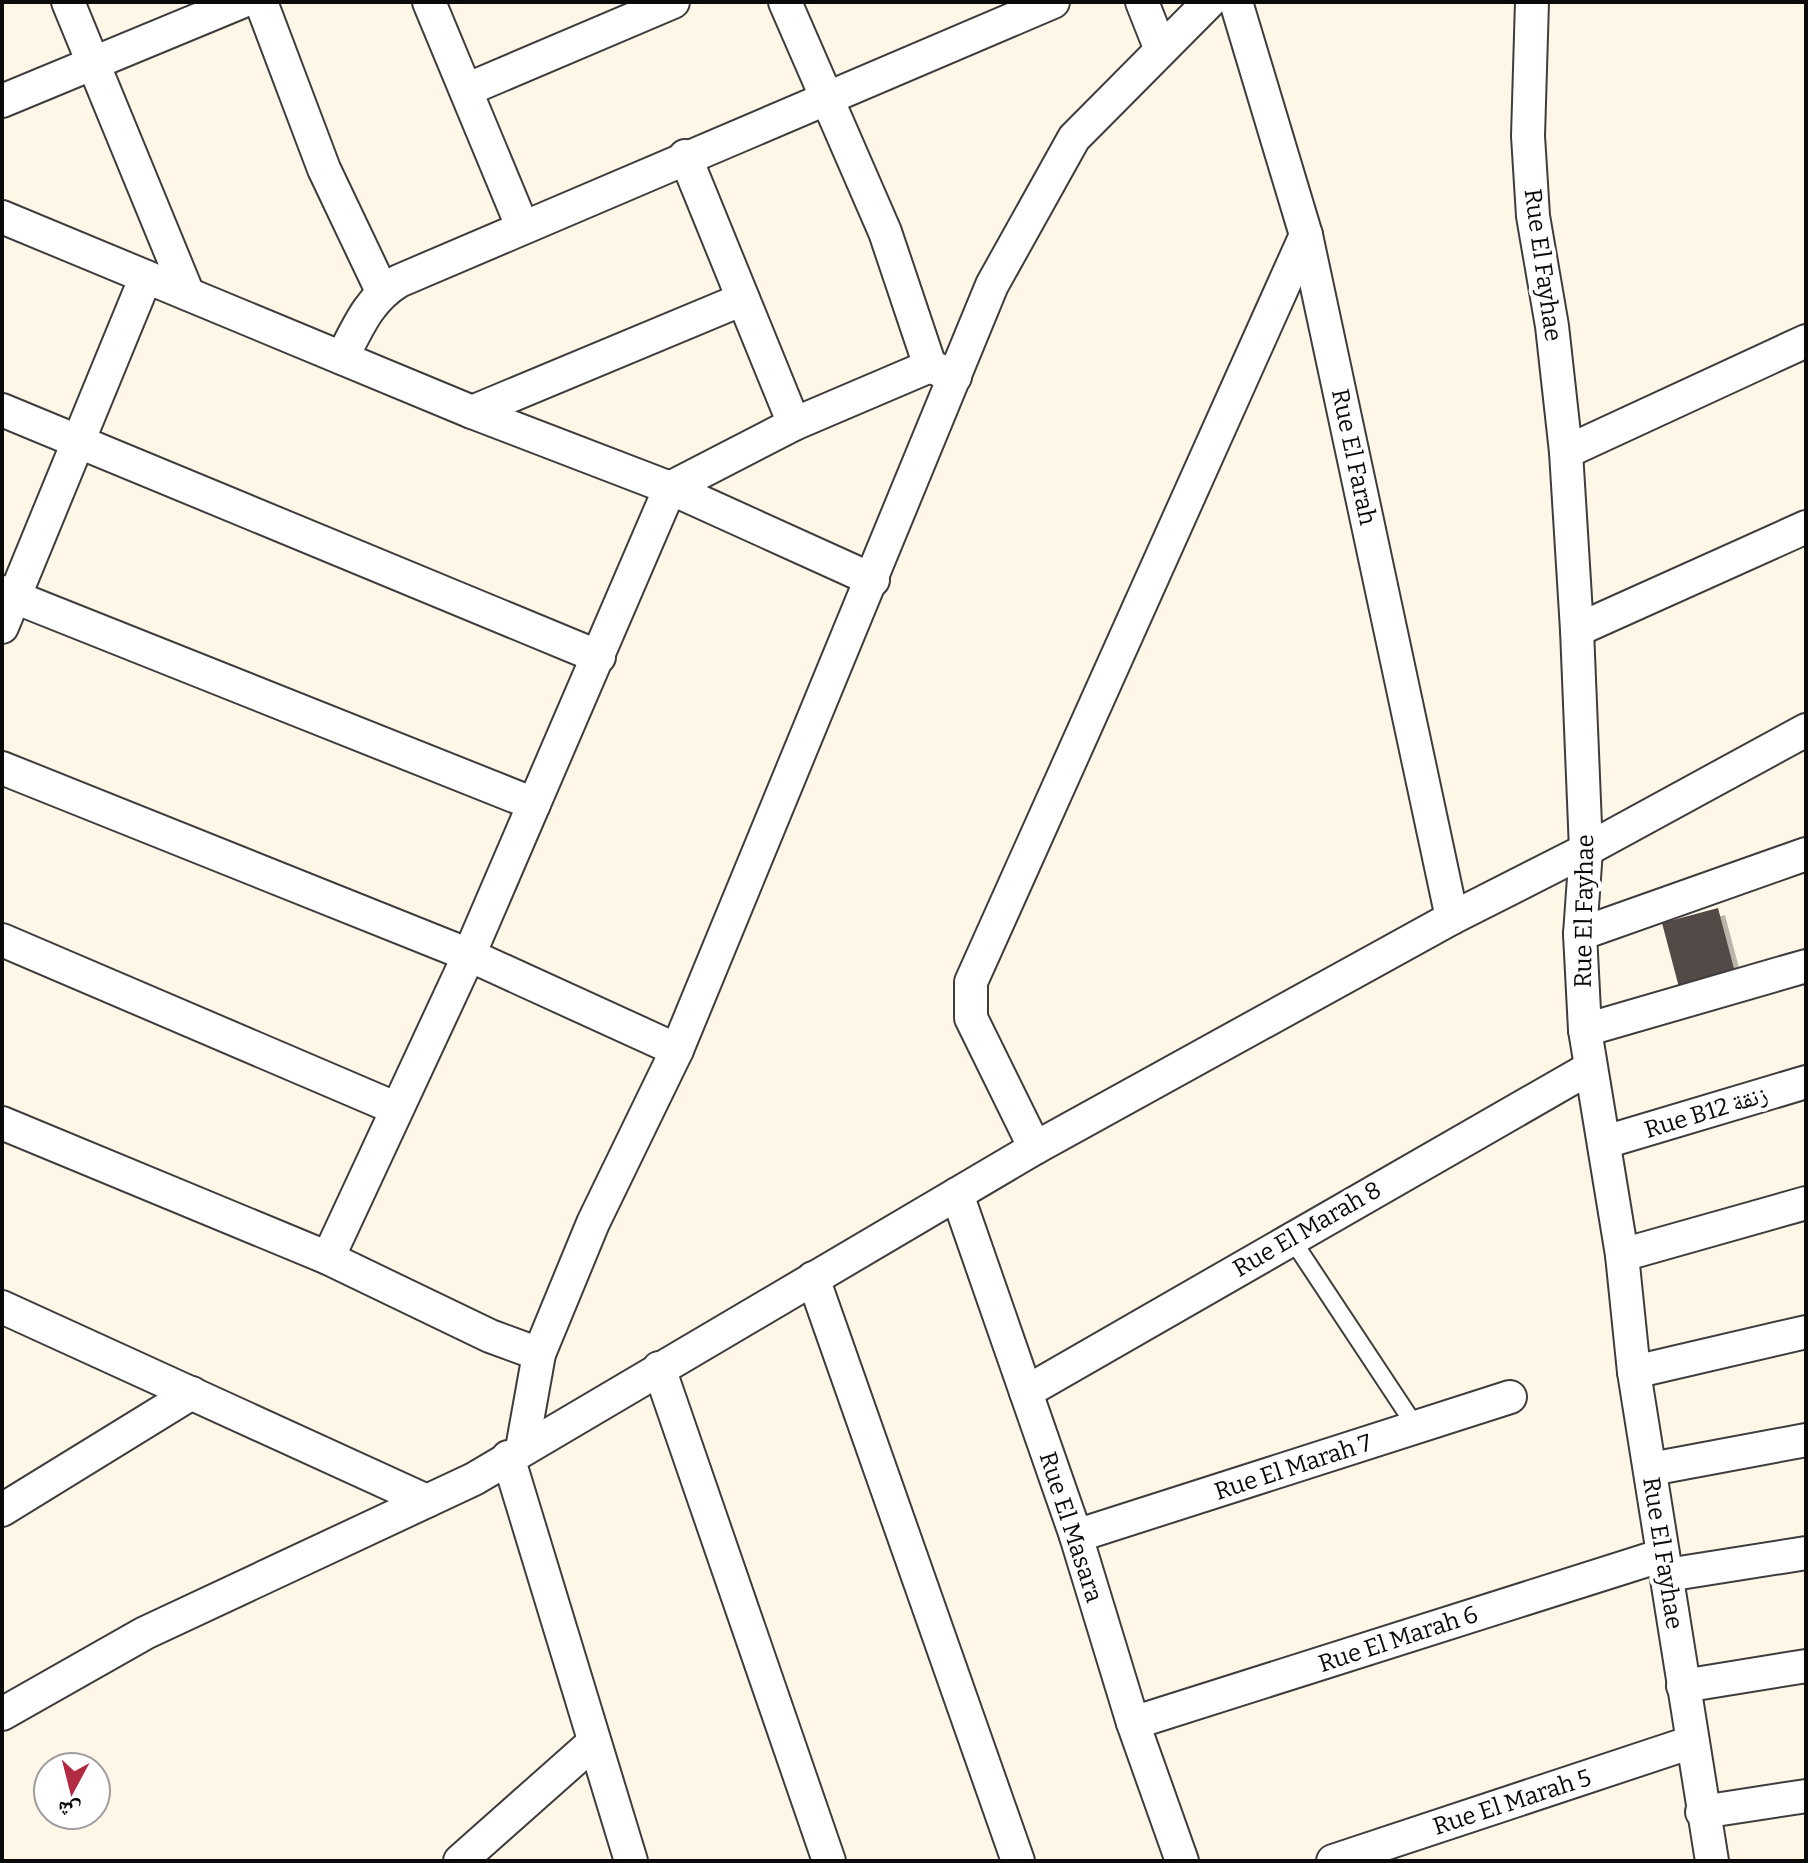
<svg xmlns="http://www.w3.org/2000/svg" width="1808" height="1863" viewBox="0 0 1808 1863" font-family="Bitter,'Noto Naskh Arabic',serif">
<style>
.building{fill:#524a47;filter:url(#shadow)}
.lines{fill:none;stroke-linecap:round;stroke-linejoin:round}
.service-casing{stroke:#3d3d3d;stroke-width:20}
.minor-casing{stroke:#3d3d3d;stroke-width:36}
.service{stroke:#fff;stroke-width:16}
.minor{stroke:#fff;stroke-width:32}
.labels{text-anchor:middle;dominant-baseline:central;stroke-width:8;stroke-linejoin:round;paint-order:stroke}
.street-label{font-size:24px;fill:#0a0a0a;stroke:#fff}
</style>
<defs>
<filter id="shadow"><feDropShadow dx="7" dy="7" stdDeviation="0" flood-color="#0004"/></filter>
</defs>
<rect width="100%" height="100%" fill="#fef7e8"/>
<polygon class="building" points="1718,908 1737,980 1681,995 1662,923"/>
<g class="lines">
<defs>
<polyline id="service" points="1291,1238 1416,1427"/>
<g id="minor">
<polyline points="68,2 188,294"/>
<polyline points="261,2 324,169 382,291"/>
<polyline points="429,2 522,226"/>
<polyline points="785,2 885,232 930,366"/>
<polyline points="1142,2 1161,50"/>
<polyline points="1236,2 1306,235 1452,918"/>
<polyline points="1532,2 1528,136 1533,216 1552,326 1566,452 1577,630 1586,850 1580,934 1585,1030 1622,1255 1634,1372 1712,1861"/>
<polyline points="466,90 673,2"/>
<polyline points="2,101 241,2"/>
<polyline points="685,156 794,424"/>
<polyline points="2,217 472,412 670,488 873,580"/>
<path d="M342,358C358,327 369,299 399,281L1053,2"/>
<polyline points="2,410 599,657"/>
<polyline points="472,412 743,299"/>
<polyline points="1566,452 1806,341"/>
<polyline points="2,592 534,804"/>
<polyline points="2,627 145,279"/>
<polyline points="1577,630 1806,527"/>
<polyline points="2,768 469,955 677,1050"/>
<polyline points="1580,934 1806,854"/>
<polyline points="2,940 395,1108"/>
<polyline points="1585,1030 1806,966"/>
<polyline points="2,1123 328,1258 490,1336 539,1354"/>
<polyline points="1605,1142 1806,1082"/>
<polyline points="1035,1148 971,1018 971,982 1306,235"/>
<polyline points="957,1194 1076,1536 1133,1723 1182,1861"/>
<polyline points="1622,1255 1806,1203"/>
<polyline points="328,1258 469,955 670,488 794,424 930,366 955,377"/>
<polyline points="813,1278 1018,1861"/>
<polyline points="2,1307 427,1501"/>
<polyline points="659,1368 829,1861"/>
<polyline points="1634,1372 1806,1332"/>
<polyline points="1026,1392 1590,1068"/>
<polyline points="522,1449 539,1354 593,1223 677,1050 992,285 1074,138 1209,2"/>
<polyline points="508,1457 631,1861"/>
<polyline points="1651,1469 1806,1440"/>
<polyline points="2,1510 192,1393"/>
<polyline points="1076,1536 1510,1397"/>
<polyline points="1667,1575 1806,1553"/>
<polyline points="1683,1686 1806,1666"/>
<polyline points="2,1714 145,1633 474,1479 1035,1148 1452,918 1586,850 1806,730"/>
<polyline points="1133,1723 1663,1555"/>
<polyline points="1702,1812 1806,1796"/>
<polyline points="460,1861 593,1743"/>
<polyline points="1333,1861 1692,1742"/>
</g>
</defs>
<use href="#service" class="service-casing"/>
<use href="#minor" class="minor-casing"/>
<use href="#service" class="service"/>
<use href="#minor" class="minor"/>
</g>
<g class="labels">
<g class="street-label">
<text transform="translate(1543 265) rotate(82)">Rue El Fayhae</text>
<text transform="translate(1354 457) rotate(78)">Rue El Farah</text>
<text transform="translate(1584 911) rotate(-89)">Rue El Fayhae</text>
<text transform="translate(1706 1112) rotate(-17)">Rue B12 زنقة</text>
<text transform="translate(1307 1229) rotate(-30)">Rue El Marah 8</text>
<text transform="translate(1293 1467) rotate(-18)">Rue El Marah 7</text>
<text transform="translate(1071 1527) rotate(72)">Rue El Masara</text>
<text transform="translate(1663 1553) rotate(81)">Rue El Fayhae</text>
<text transform="translate(1398 1639) rotate(-18)">Rue El Marah 6</text>
<text transform="translate(1512 1802) rotate(-18)">Rue El Marah 5</text>
</g>
</g>
<rect width="1808" height="1863" fill="none" stroke="#0a0a0a" stroke-width="8"/>
<g transform="translate(72 1791) rotate(187)"><circle r="38" fill="#ffffff" stroke="#9d9d9d" stroke-width="2"/>
<path d="M0-6L14 30L0 20L-14 30Z" fill="#b12b43"/>
<text y="-12" font-size="22" font-weight="bold" text-anchor="middle" fill="#0a0a0a">ش</text>
</g>
</svg>
